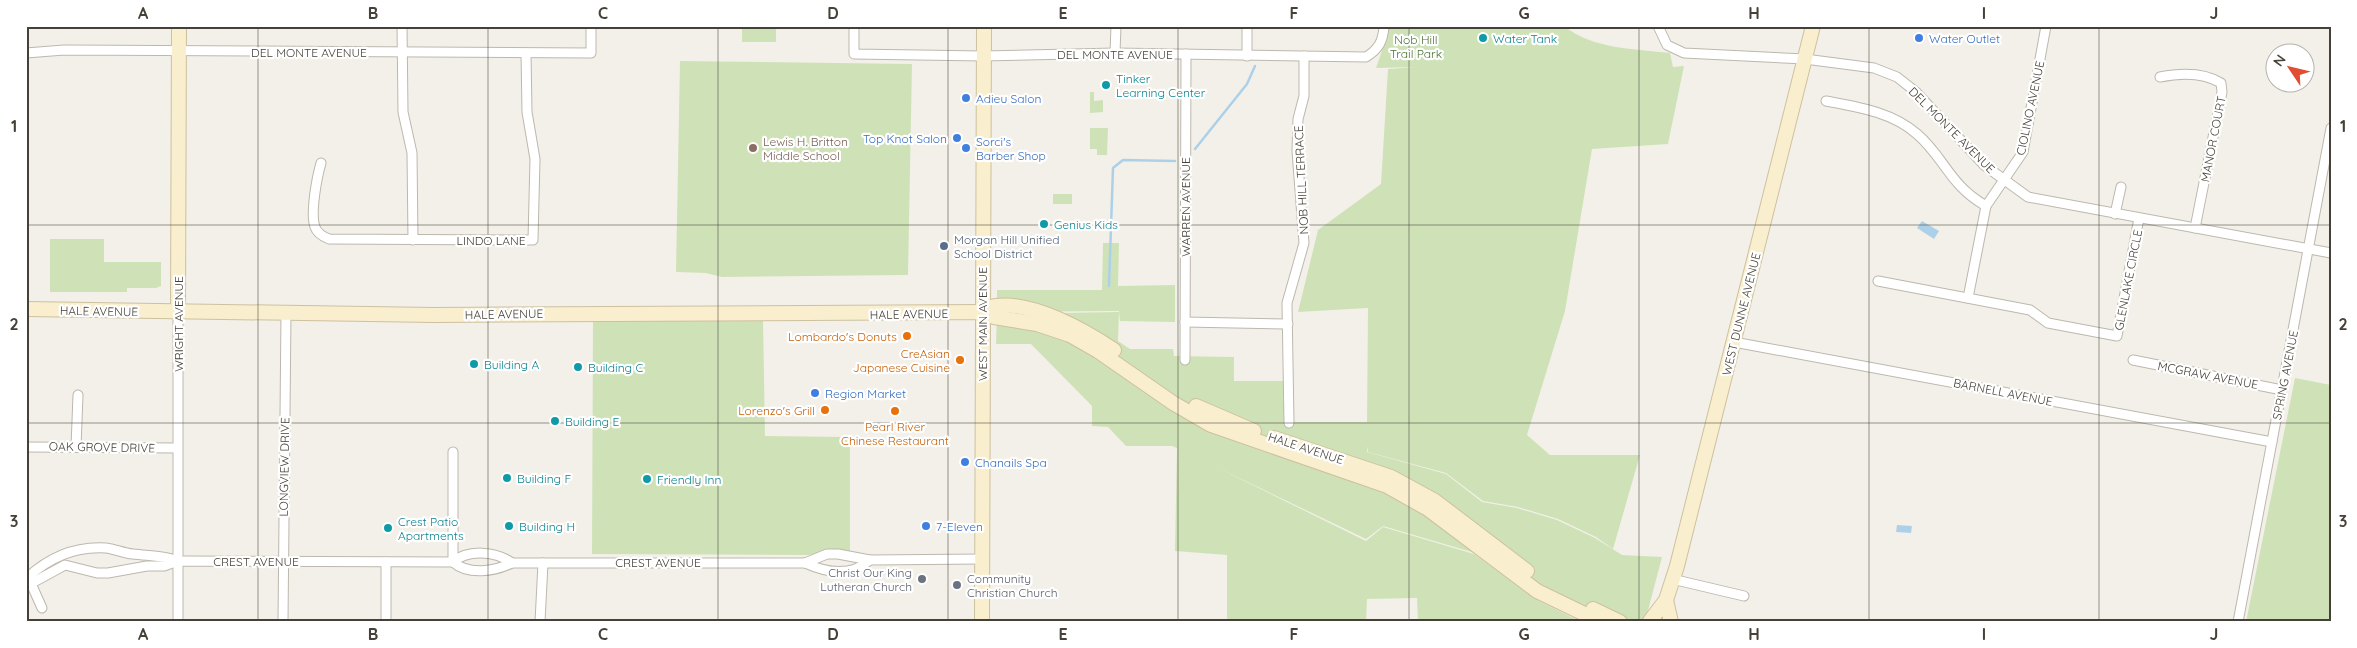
<svg xmlns="http://www.w3.org/2000/svg" width="2357" height="648" viewBox="0 0 2357 648" font-family="Quicksand,sans-serif">
<style>
.green{fill:#cfe2b7}
.water{fill:#add0e9}
.lines{fill:none;stroke-linecap:round;stroke-linejoin:round}
.stream{stroke:#add0e9;stroke-width:2.5}
.street-casing{stroke:#bdb8ad;stroke-width:11}
.secondary-casing{stroke:#cdc19e;stroke-width:16}
.street{stroke:#fff;stroke-width:9}
.secondary{stroke:#f9eecd;stroke-width:14}
.grid{fill:none;stroke:#464138;stroke-width:1;stroke-opacity:0.55}
.culture-dot{fill:#0f9aa8;stroke:#fff;stroke-width:2}
.shop-dot{fill:#3f7fe0;stroke:#fff;stroke-width:2}
.education-dot{fill:#8d6e63;stroke:#fff;stroke-width:2}
.service-dot{fill:#5c6f8a;stroke:#fff;stroke-width:2}
.food-dot{fill:#e8710a;stroke:#fff;stroke-width:2}
.worship-dot{fill:#6b7280;stroke:#fff;stroke-width:2}
.labels{text-anchor:middle;dominant-baseline:central;stroke-width:4.5;stroke-linejoin:round;paint-order:stroke}
.culture-label{font-size:12px;fill:#0d838f;stroke:#fff;text-anchor:start}
.shop-label{font-size:12px;fill:#366cbe;stroke:#fff;text-anchor:start}
.park-label{font-size:12px;fill:#4a7132;stroke:#fff}
.street-label{font-size:12px;fill:#464138;stroke:#fff}
.education-label{font-size:12px;fill:#785e54;stroke:#fff;text-anchor:start}
.service-label{font-size:12px;fill:#4e5e75;stroke:#fff;text-anchor:start}
.food-label{font-size:12px;fill:#c56008;stroke:#fff;text-anchor:end}
.worship-label{font-size:12px;fill:#5b616d;stroke:#fff;text-anchor:end}
.neatline{fill:none;stroke:#464138;stroke-width:2}
.grid-label{font-size:16px;text-anchor:middle;font-weight:bold;fill:#464138}
</style>
<rect width="100%" height="100%" fill="#f3f0e9"/>
<g class="green">
<rect x="742" y="26" width="34" height="16"/>
<path d="M1386,26H1564C1592,49 1635,49 1670,53L1673,67L1684,66L1668,144L1592,149L1565,311L1527,435L1550,455H1640L1613,549L1596,537L1558,519L1518,507L1483,501L1446,473L1368,452L1367,446V452L1446,474L1482,502L1517,508L1557,520L1595,538L1622,555L1662,557L1645,622H1583L1539,600L1475,553L1383,526L1366,539L1214,466L1366,541L1383,527L1474,554L1539,601L1581,622H1418L1417,598L1367,599L1366,622H1227V555L1175,551L1177,448L1172,446H1126L1108,427L1092,426V406L1031,344H996L997,314L1119,312L1118,341L1130,349H1173L1174,356L1234,357V381H1288L1289,422H1367L1368,308L1298,312L1318,230L1381,184L1388,69L1416,67L1376,68L1384,45Z"/>
<polygon points="680,61 912,64 908,275 722,277 706,273 676,272"/>
<polygon points="1090,92 1094,92 1094,101 1103,100 1103,112 1090,113"/>
<polygon points="1090,128 1108,128 1107,155 1097,155 1097,149 1090,149"/>
<rect x="1053" y="194" width="19" height="10"/>
<polygon points="50,239 104,239 104,262 161,262 161,286 156,288 127,288 127,292 50,292"/>
<polygon points="1103,243 1119,243 1118,286 1175,285 1175,322 1120,321 1119,311 997,312 997,290 1102,290"/>
<polygon points="593,320 763,321 765,436 850,437 850,552 808,555 592,554"/>
<polygon points="2295,378 2331,385 2331,622 2246,622"/>
</g>
<g class="water">
<polygon points="1922,221 1939,231 1934,239 1917,228"/>
<polygon points="1897,525 1912,526 1911,533 1896,532"/>
</g>
<g class="lines">
<g class="stream">
<polyline points="1195,149 1247,84 1255,66"/>
<polyline points="1109,286 1113,168 1123,160 1175,161"/>
</g>
<defs>
<g id="street">
<polyline points="402,26 403,112 412,153 413,240"/>
<path d="M854,26V54L983,56L1115,53L1366,57C1379,49 1383,41 1384,26"/>
<polyline points="1658,26 1667,45 1684,53 1805,59 1874,68 1897,77 1916,92 1984,165 2028,197 2331,253"/>
<polyline points="26,53 64,50 591,53 591,26"/>
<polyline points="1115,53 1116,26"/>
<polyline points="1247,56 1247,26"/>
<path d="M2160,77C2180,73 2203,72 2221,83L2222,92L2195,228"/>
<path d="M1826,101C1858,107 1892,112 1917,134C1945,158 1949,185 1986,206"/>
<path d="M321,163C317,177 310,213 315,227C317,233 324,237 329,239L533,240L535,159L527,112L526,53"/>
<polyline points="2115,214 2121,187"/>
<polyline points="1878,281 2030,310 2048,323 2117,336 2139,218"/>
<polyline points="1968,298 1986,206 2023,152 2046,26"/>
<polyline points="1185,322 1288,324"/>
<polyline points="1734,342 2272,442"/>
<polyline points="1185,360 1186,54"/>
<polyline points="2133,360 2282,390"/>
<polyline points="1289,423 1287,303 1304,243 1297,151 1298,119 1304,96 1304,56"/>
<polyline points="26,447 177,448"/>
<polyline points="76,447 78,395"/>
<polyline points="453,452 453,562"/>
<path d="M453,562C468,549 496,551 512,563"/>
<polyline points="805,563 827,554 838,554 870,560 981,559"/>
<path d="M28,577C50,557 76,546 106,548C115,549 123,553 133,554C149,556 163,555 178,561"/>
<polyline points="29,579 42,608"/>
<polyline points="1672,579 1744,596"/>
<path d="M32,583L65,565L97,573H108L147,566H164L178,561L453,562C469,576 495,571 512,563H805C827,573 851,577 870,560"/>
<polyline points="178,622 178,311"/>
<polyline points="283,622 286,313"/>
<polyline points="386,622 386,562"/>
<polyline points="540,622 543,563"/>
<polyline points="2238,622 2331,128"/>
</g>
<g id="secondary">
<polyline points="26,309 434,315 982,312 994,317 1037,324 1070,335 1098,351 1173,403 1211,425 1387,486 1428,509 1537,591 1601,622"/>
<polyline points="178,311 179,26"/>
<path d="M982,312C986,310 991,306 996,306C1033,301 1084,330 1114,350"/>
<polyline points="1196,406 1254,431"/>
<polyline points="1274,438 1391,477 1435,501 1527,571"/>
<polyline points="1666,600 1671,622"/>
<polyline points="1593,609 1620,622"/>
<polyline points="1650,621 1666,600 1677,566 1813,26"/>
<polyline points="982,622 984,26"/>
</g>
</defs>
<use href="#street" class="street-casing"/>
<use href="#secondary" class="secondary-casing"/>
<use href="#street" class="street"/>
<use href="#secondary" class="secondary"/>
</g>
<path class="grid" d="M258,26V622M488,26V622M718,26V622M948,26V622M1178,26V622M1409,26V622M1639,26V622M1869,26V622M2099,26V622M26,225H2331M26,423H2331"/>
<g class="culture-dot">
<circle cx="1483" cy="38" r="5"/>
<circle cx="1106" cy="85" r="5"/>
<circle cx="1044" cy="224" r="5"/>
<circle cx="474" cy="364" r="5"/>
<circle cx="578" cy="367" r="5"/>
<circle cx="555" cy="421" r="5"/>
<circle cx="507" cy="478" r="5"/>
<circle cx="647" cy="479" r="5"/>
<circle cx="509" cy="526" r="5"/>
<circle cx="388" cy="528" r="5"/>
</g>
<g class="shop-dot">
<circle cx="1919" cy="38" r="5"/>
<circle cx="966" cy="98" r="5"/>
<circle cx="957" cy="138" r="5"/>
<circle cx="966" cy="148" r="5"/>
<circle cx="815" cy="393" r="5"/>
<circle cx="965" cy="462" r="5"/>
<circle cx="926" cy="526" r="5"/>
</g>
<circle class="education-dot" cx="753" cy="148" r="5"/>
<circle class="service-dot" cx="944" cy="246" r="5"/>
<g class="food-dot">
<circle cx="907" cy="336" r="5"/>
<circle cx="960" cy="360" r="5"/>
<circle cx="825" cy="410" r="5"/>
<circle cx="895" cy="411" r="5"/>
</g>
<g class="worship-dot">
<circle cx="922" cy="579" r="5"/>
<circle cx="957" cy="585" r="5"/>
</g>
<g class="labels">
<g class="culture-label">
<text x="1493" y="38">Water Tank</text>
<text x="1116" y="78">Tinker<tspan x="1116" dy="14">Learning Center</tspan></text>
<text x="1054" y="224">Genius Kids</text>
<text x="484" y="364">Building A</text>
<text x="588" y="367">Building C</text>
<text x="565" y="421">Building E</text>
<text x="517" y="478">Building F</text>
<text x="657" y="479">Friendly Inn</text>
<text x="398" y="521">Crest Patio<tspan x="398" dy="14">Apartments</tspan></text>
<text x="519" y="526">Building H</text>
</g>
<g class="shop-label">
<text x="1929" y="38">Water Outlet</text>
<text x="976" y="98">Adieu Salon</text>
<text x="947" y="138" text-anchor="end">Top Knot Salon</text>
<text x="976" y="141">Sorci's<tspan x="976" dy="14">Barber Shop</tspan></text>
<text x="825" y="393">Region Market</text>
<text x="975" y="462">Chanails Spa</text>
<text x="936" y="526">7-Eleven</text>
</g>
<g class="park-label">
<text x="1416" y="39">Nob Hill<tspan x="1416" dy="14">Trail Park</tspan></text>
</g>
<g class="street-label">
<text x="309" y="52">DEL MONTE AVENUE</text>
<text x="1115" y="54">DEL MONTE AVENUE</text>
<text transform="translate(2030 108) rotate(-78)">CIOLINO AVENUE</text>
<text transform="translate(1952 130) rotate(45)">DEL MONTE AVENUE</text>
<text transform="translate(2213 139) rotate(-79)">MANOR COURT</text>
<text transform="translate(1301 180) rotate(-93)">NOB HILL TERRACE</text>
<text transform="translate(1185 207) rotate(-90)">WARREN AVENUE</text>
<text x="491" y="240">LINDO LANE</text>
<text transform="translate(2128 280) rotate(-79)">GLENLAKE CIRCLE</text>
<text transform="translate(99 311) rotate(1)">HALE AVENUE</text>
<text transform="translate(504 314) rotate(-1)">HALE AVENUE</text>
<text transform="translate(909 314) rotate(-1)">HALE AVENUE</text>
<text transform="translate(1741 314) rotate(-76)">WEST DUNNE AVENUE</text>
<text transform="translate(178 324) rotate(-90)">WRIGHT AVENUE</text>
<text transform="translate(982 324) rotate(-90)">WEST MAIN AVENUE</text>
<text transform="translate(2208 375) rotate(11)">MCGRAW AVENUE</text>
<text transform="translate(2285 375) rotate(-79)">SPRING AVENUE</text>
<text transform="translate(2003 392) rotate(11)">BARNELL AVENUE</text>
<text transform="translate(102 447) rotate(1)">OAK GROVE DRIVE</text>
<text transform="translate(1306 448) rotate(18)">HALE AVENUE</text>
<text transform="translate(284 467) rotate(-89)">LONGVIEW DRIVE</text>
<text x="256" y="561">CREST AVENUE</text>
<text x="658" y="562">CREST AVENUE</text>
</g>
<g class="education-label">
<text x="763" y="141">Lewis H. Britton<tspan x="763" dy="14">Middle School</tspan></text>
</g>
<g class="service-label">
<text x="954" y="239">Morgan Hill Unified<tspan x="954" dy="14">School District</tspan></text>
</g>
<g class="food-label">
<text x="897" y="336">Lombardo's Donuts</text>
<text x="950" y="353">CreAsian<tspan x="950" dy="14">Japanese Cuisine</tspan></text>
<text x="815" y="410">Lorenzo's Grill</text>
<text x="895" y="426" text-anchor="middle">Pearl River<tspan x="895" dy="14">Chinese Restaurant</tspan></text>
</g>
<g class="worship-label">
<text x="912" y="572">Christ Our King<tspan x="912" dy="14">Lutheran Church</tspan></text>
<text x="967" y="578" text-anchor="start">Community<tspan x="967" dy="14">Christian Church</tspan></text>
</g>
</g>
<rect width="2357" height="648" fill="none" stroke="#ffffff" stroke-width="55"/>
<g transform="translate(2290 68) rotate(305)"><circle r="24" fill="#ffffff" stroke="#b5b3af"/>
<path d="M0-4L9 19L0 12L-9 19Z" fill="#e24c31"/>
<text y="-8" font-size="14" font-weight="bold" text-anchor="middle" fill="#464138">N</text>
</g>
<rect x="28" y="28" width="2302" height="592" class="neatline"/>
<g class="grid-label">
<text x="143" y="19">A</text>
<text x="373" y="19">B</text>
<text x="603" y="19">C</text>
<text x="833" y="19">D</text>
<text x="1063" y="19">E</text>
<text x="1294" y="19">F</text>
<text x="1524" y="19">G</text>
<text x="1754" y="19">H</text>
<text x="1984" y="19">I</text>
<text x="2214" y="19">J</text>
<text x="14" y="132">1</text>
<text x="2343" y="132">1</text>
<text x="14" y="330">2</text>
<text x="2343" y="330">2</text>
<text x="14" y="527">3</text>
<text x="2343" y="527">3</text>
<text x="143" y="640">A</text>
<text x="373" y="640">B</text>
<text x="603" y="640">C</text>
<text x="833" y="640">D</text>
<text x="1063" y="640">E</text>
<text x="1294" y="640">F</text>
<text x="1524" y="640">G</text>
<text x="1754" y="640">H</text>
<text x="1984" y="640">I</text>
<text x="2214" y="640">J</text>
</g>
</svg>
